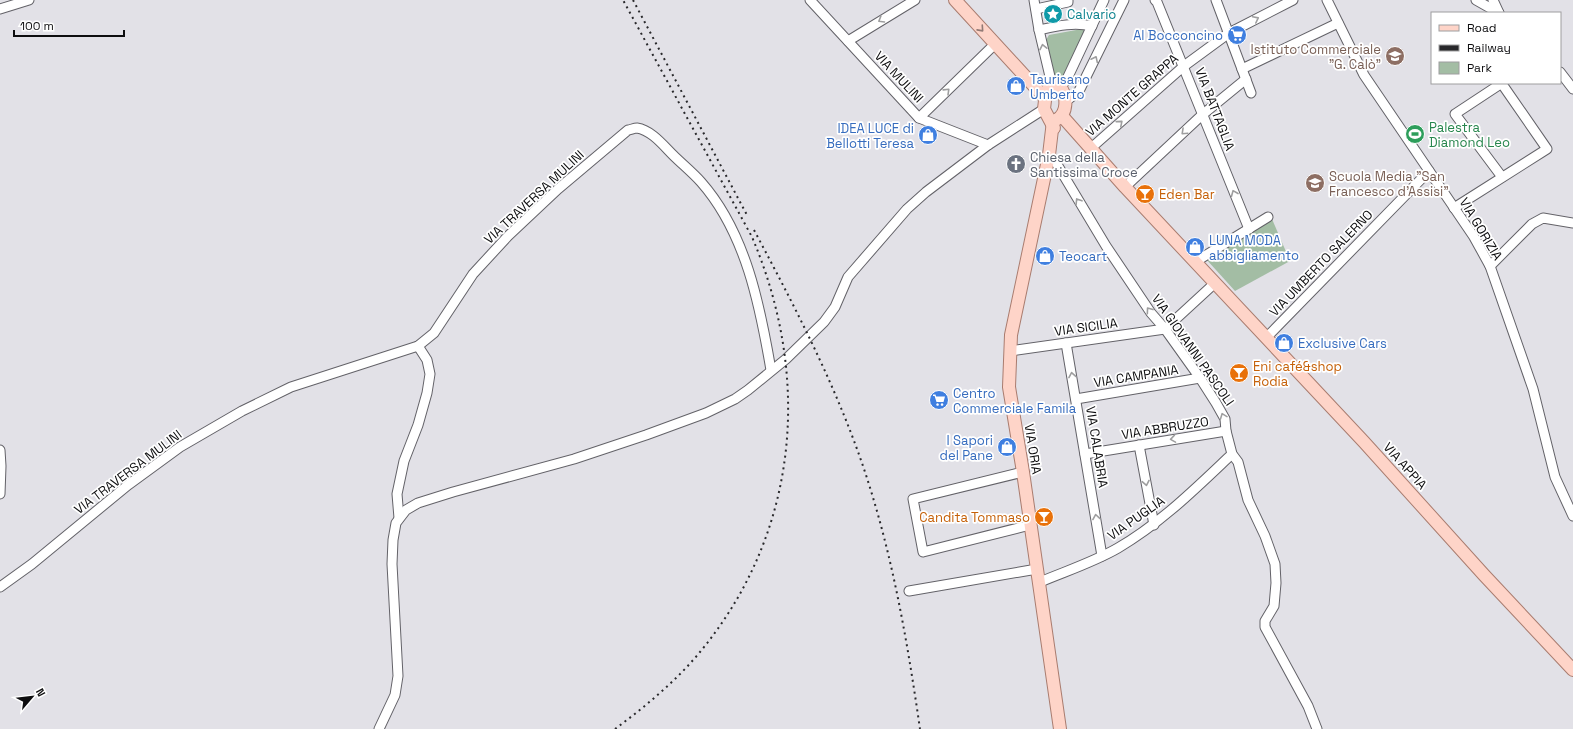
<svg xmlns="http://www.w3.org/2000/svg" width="1573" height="729" viewBox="0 0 1573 729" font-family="'Space Grotesk',sans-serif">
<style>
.green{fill:#a3bda4}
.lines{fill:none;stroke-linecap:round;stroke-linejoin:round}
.minor-casing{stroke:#636268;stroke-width:11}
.major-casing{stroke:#a97c6f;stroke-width:14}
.minor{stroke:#fff;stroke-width:9}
.major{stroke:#fed4c8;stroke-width:12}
.rail{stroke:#28282b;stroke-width:2;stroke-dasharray:2 4;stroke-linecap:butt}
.oneway{stroke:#9e9e9f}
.oneway2{stroke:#927a75}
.labels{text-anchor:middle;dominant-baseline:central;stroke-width:3.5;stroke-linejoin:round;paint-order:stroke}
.culture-label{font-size:13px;fill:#0d838f;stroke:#fff;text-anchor:start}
.shop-label{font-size:13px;fill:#366cbe;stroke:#fff;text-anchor:start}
.education-label{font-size:13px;fill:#785e54;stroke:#fff;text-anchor:end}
.street-label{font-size:13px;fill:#0d0d0f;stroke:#fff}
.leisure-label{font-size:13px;fill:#27864d;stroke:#fff;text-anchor:start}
.worship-label{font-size:13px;fill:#5b616d;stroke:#fff;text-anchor:start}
.food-label{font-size:13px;fill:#c56008;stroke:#fff;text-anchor:start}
</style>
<rect width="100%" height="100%" fill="#e2e1e7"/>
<g class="green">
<polygon points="1087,28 1064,77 1061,80 1052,78 1046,40 1049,35"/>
<polygon points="1272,219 1290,261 1235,291 1206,259"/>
</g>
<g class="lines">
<defs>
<g id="minor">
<polyline points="810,0 919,118 988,145"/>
<polyline points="1034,0 1039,30 1052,85"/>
<polyline points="1155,0 1157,2 1249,229"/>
<polyline points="1216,0 1251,93"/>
<polyline points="1327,0 1364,75 1474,237 1490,266 1533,389 1555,477 1573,516"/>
<polyline points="1476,0 1499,13"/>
<polyline points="1493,0 1499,13"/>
<polyline points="0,9 29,0"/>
<polyline points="1036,9 1068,2 1068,0"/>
<path d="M1039,30C1057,26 1073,22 1092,26"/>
<polyline points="848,41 915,0"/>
<polyline points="1242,69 1338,23"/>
<polyline points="1560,72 1573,89"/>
<polyline points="1059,86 1066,81 1104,0"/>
<polyline points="1065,102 1079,91 1124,0"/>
<polyline points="919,118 995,44"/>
<polyline points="1090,149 1184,66 1229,33 1293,0"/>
<polyline points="1049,155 1055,161 1106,246 1151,313 1165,329 1200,378 1216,403 1225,419 1226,431 1232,454 1238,462 1248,500 1265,536 1275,564 1276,583 1274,606 1265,621 1265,627 1308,706 1317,729"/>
<polyline points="1502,177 1455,114 1502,83"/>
<polyline points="1125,187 1202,115 1246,79"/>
<polyline points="1454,208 1547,149 1502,84"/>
<polyline points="1195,262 1268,217"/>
<polyline points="1490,266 1532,224 1543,218 1573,223"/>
<polyline points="1266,338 1429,171"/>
<polyline points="1066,343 1102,556"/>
<polyline points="1010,351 1165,329 1215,283"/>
<polyline points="1076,399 1200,378"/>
<polyline points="1139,445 1154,525"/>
<polyline points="0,450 1,466 0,494"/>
<polyline points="1085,454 1226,431"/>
<polyline points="1023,472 913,499 923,552 1030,525"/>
<polyline points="399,518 397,494 404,461 418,425 427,393 430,374 427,360 418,346"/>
<path d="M1040,582C1066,571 1094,562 1118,548C1161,523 1196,488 1232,454"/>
<path d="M0,587L32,564L128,485L180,447L242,411L291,387L418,346L434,333L473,274L508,236L558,189L628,130C630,130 634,128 637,128C651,130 663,145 673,155C682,164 692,172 701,182C746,233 760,306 771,370"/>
<polyline points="909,591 1037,569"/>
<polyline points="379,729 395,695 398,676 392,564 393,540 396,523 406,510 418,503 453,492 574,459 646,435 706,413 735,399 748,390 786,359 824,322 835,307 848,277 907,209 926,192 988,145 1044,109"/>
</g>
<g id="major">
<polyline points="955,0 1045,98"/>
<polyline points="1062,116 1125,187 1364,442 1484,575 1573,670"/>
<polyline points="1053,121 1049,155 1011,335 1009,387 1023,472 1060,729"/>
<path d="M1054,128L1044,109L1046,92L1052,85L1059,86C1068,95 1068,114 1056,120"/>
</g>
</defs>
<use href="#minor" class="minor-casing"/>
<use href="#major" class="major-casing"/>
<use href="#minor" class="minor"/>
<use href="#major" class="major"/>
<g class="rail">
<polyline points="633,0 748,217"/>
<path d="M754,230C795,307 835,384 863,466C892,552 907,639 920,729"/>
<path d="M615,729C646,706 676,681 700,652C799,532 812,378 752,237L623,0"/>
</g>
</g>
<defs><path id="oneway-chevron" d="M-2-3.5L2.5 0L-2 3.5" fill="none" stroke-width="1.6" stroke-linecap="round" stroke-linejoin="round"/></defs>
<g class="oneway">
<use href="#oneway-chevron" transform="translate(1256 19) rotate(-27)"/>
<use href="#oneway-chevron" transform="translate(881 20) rotate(149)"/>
<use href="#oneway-chevron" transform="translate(1043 47) rotate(-102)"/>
<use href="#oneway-chevron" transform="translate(1095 59) rotate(-64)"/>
<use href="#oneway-chevron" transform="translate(947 91) rotate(-44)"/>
<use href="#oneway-chevron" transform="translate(1120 123) rotate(-41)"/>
<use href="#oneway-chevron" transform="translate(1184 132) rotate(137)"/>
<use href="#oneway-chevron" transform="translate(1234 193) rotate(-112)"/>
<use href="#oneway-chevron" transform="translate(1078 201) rotate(-122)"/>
<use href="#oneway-chevron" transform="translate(1149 310) rotate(-126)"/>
<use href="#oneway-chevron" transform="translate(1072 375) rotate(-100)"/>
<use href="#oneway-chevron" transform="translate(1223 416) rotate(-111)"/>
<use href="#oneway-chevron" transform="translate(1173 439) rotate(171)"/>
<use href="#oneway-chevron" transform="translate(1146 483) rotate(79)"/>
<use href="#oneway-chevron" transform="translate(1096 517) rotate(-99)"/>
</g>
<use class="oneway2" href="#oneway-chevron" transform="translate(981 29) rotate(48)"/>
<defs>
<symbol id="sight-disc" viewBox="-11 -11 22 22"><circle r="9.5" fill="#0f9aa8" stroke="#fff"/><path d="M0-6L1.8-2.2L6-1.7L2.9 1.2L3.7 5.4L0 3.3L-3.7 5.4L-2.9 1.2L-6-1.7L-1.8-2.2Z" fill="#fff"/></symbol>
<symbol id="supermarket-disc" viewBox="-11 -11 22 22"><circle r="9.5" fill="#3f7fe0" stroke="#fff"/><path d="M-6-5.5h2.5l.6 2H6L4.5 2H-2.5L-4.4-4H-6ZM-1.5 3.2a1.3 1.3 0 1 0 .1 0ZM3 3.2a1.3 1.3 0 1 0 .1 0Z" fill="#fff"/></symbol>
<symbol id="school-disc" viewBox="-11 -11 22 22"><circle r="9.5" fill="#8d6e63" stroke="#fff"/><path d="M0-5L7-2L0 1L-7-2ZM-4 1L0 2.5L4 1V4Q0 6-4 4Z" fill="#fff"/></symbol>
<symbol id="shop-disc" viewBox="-11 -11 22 22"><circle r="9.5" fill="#3f7fe0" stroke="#fff"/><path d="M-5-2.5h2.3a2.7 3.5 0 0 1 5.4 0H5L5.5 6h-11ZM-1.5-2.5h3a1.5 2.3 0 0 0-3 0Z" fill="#fff"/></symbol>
<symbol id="stadium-disc" viewBox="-11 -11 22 22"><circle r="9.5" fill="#2e9e5b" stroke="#fff"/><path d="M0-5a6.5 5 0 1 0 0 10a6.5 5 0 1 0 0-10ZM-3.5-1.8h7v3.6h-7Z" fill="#fff"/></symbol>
<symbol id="church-disc" viewBox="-11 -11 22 22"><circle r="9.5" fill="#6b7280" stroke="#fff"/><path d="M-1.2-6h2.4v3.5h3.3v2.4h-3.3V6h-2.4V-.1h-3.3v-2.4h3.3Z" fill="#fff"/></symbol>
<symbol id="bar-disc" viewBox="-11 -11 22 22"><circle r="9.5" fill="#e8710a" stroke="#fff"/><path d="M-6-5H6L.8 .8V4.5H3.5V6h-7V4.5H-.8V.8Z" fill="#fff"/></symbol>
</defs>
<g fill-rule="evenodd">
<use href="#sight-disc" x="1042" y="3" width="22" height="22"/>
<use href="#supermarket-disc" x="1226" y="24" width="22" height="22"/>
<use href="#school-disc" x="1384" y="45" width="22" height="22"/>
<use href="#shop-disc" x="1005" y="75" width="22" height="22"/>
<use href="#stadium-disc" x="1404" y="123" width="22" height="22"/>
<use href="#shop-disc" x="917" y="124" width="22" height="22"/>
<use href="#church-disc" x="1005" y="153" width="22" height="22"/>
<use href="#school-disc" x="1304" y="172" width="22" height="22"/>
<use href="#bar-disc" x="1134" y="183" width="22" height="22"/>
<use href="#shop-disc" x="1184" y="236" width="22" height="22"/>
<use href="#shop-disc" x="1034" y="245" width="22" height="22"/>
<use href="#shop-disc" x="1273" y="332" width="22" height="22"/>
<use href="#bar-disc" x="1228" y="362" width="22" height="22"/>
<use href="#supermarket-disc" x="928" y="389" width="22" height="22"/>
<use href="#shop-disc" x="996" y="436" width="22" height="22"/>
<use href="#bar-disc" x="1033" y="506" width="22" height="22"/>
</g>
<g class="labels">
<g class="culture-label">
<text x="1067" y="14">Calvario</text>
</g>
<g class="shop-label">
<text x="1223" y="35" text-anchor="end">Al Bocconcino</text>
<text x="1030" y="79">Taurisano<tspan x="1030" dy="15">Umberto</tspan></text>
<text x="914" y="128" text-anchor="end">IDEA LUCE di<tspan x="914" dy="15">Bellotti Teresa</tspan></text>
<text x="1209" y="240">LUNA MODA<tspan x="1209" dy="15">abbigliamento</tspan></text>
<text x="1059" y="256">Teocart</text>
<text x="1298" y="343">Exclusive Cars</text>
<text x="953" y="393">Centro<tspan x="953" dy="15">Commerciale Famila</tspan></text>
<text x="993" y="440" text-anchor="end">I Sapori<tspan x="993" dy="15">del Pane</tspan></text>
</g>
<g class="education-label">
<text x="1381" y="49">Istituto Commerciale<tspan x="1381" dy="15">"G. Calò"</tspan></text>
<text x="1329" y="176" text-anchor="start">Scuola Media "San<tspan x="1329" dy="15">Francesco d'Assisi"</tspan></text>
</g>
<g class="street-label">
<text transform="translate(899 77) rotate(47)">VIA MULINI</text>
<text transform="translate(1132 95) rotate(-41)">VIA MONTE GRAPPA</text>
<text transform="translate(1215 109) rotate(69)">VIA BATTAGLIA</text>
<text transform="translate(534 197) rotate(-43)">VIA TRAVERSA MULINI</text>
<text transform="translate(1481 229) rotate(59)">VIA GORIZIA</text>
<text transform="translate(1321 263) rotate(-46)">VIA UMBERTO SALERNO</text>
<text transform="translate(1086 327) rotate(-8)">VIA SICILIA</text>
<text transform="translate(1193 350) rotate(55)">VIA GIOVANNI PASCOLI</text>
<text transform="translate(1136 376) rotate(-9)">VIA CAMPANIA</text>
<text transform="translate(1165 428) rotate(-9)">VIA ABBRUZZO</text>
<text transform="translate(1097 447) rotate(81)">VIA CALABRIA</text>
<text transform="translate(1033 449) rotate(81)">VIA ORIA</text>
<text transform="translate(1405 466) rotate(48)">VIA APPIA</text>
<text transform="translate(128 472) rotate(-37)">VIA TRAVERSA MULINI</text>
<text transform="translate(1136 518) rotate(-35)">VIA PUGLIA</text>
</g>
<g class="leisure-label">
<text x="1429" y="127">Palestra<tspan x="1429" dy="15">Diamond Leo</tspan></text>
</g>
<g class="worship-label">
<text x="1030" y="157">Chiesa della<tspan x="1030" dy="15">Santissima Croce</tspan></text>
</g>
<g class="food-label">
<text x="1159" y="194">Eden Bar</text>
<text x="1253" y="366">Eni café&amp;shop<tspan x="1253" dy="15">Rodia</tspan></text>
<text x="1030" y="517" text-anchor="end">Candita Tommaso</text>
</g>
</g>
<rect x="1431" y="12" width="130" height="72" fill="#ffffff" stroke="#9e9e9f"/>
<rect x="1439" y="25" width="20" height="6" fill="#fed4c8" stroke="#9e9e9f"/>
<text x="1467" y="32" font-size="12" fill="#0d0d0f">Road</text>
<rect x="1439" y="45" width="20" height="6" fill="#28282b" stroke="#9e9e9f"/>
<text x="1467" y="52" font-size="12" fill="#0d0d0f">Railway</text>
<rect x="1439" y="62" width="20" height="12" fill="#a3bda4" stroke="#9e9e9f"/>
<text x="1467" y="72" font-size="12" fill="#0d0d0f">Park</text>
<g transform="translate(32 697) rotate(62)" stroke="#ffffff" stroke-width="3" paint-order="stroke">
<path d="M0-3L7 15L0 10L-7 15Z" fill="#0d0d0f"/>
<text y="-6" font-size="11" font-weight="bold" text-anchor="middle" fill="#0d0d0f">N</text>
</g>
<path d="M14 30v6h110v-6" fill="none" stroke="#0d0d0f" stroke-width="2"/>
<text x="20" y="30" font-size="12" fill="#0d0d0f" stroke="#ffffff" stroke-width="3" paint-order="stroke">100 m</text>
</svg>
